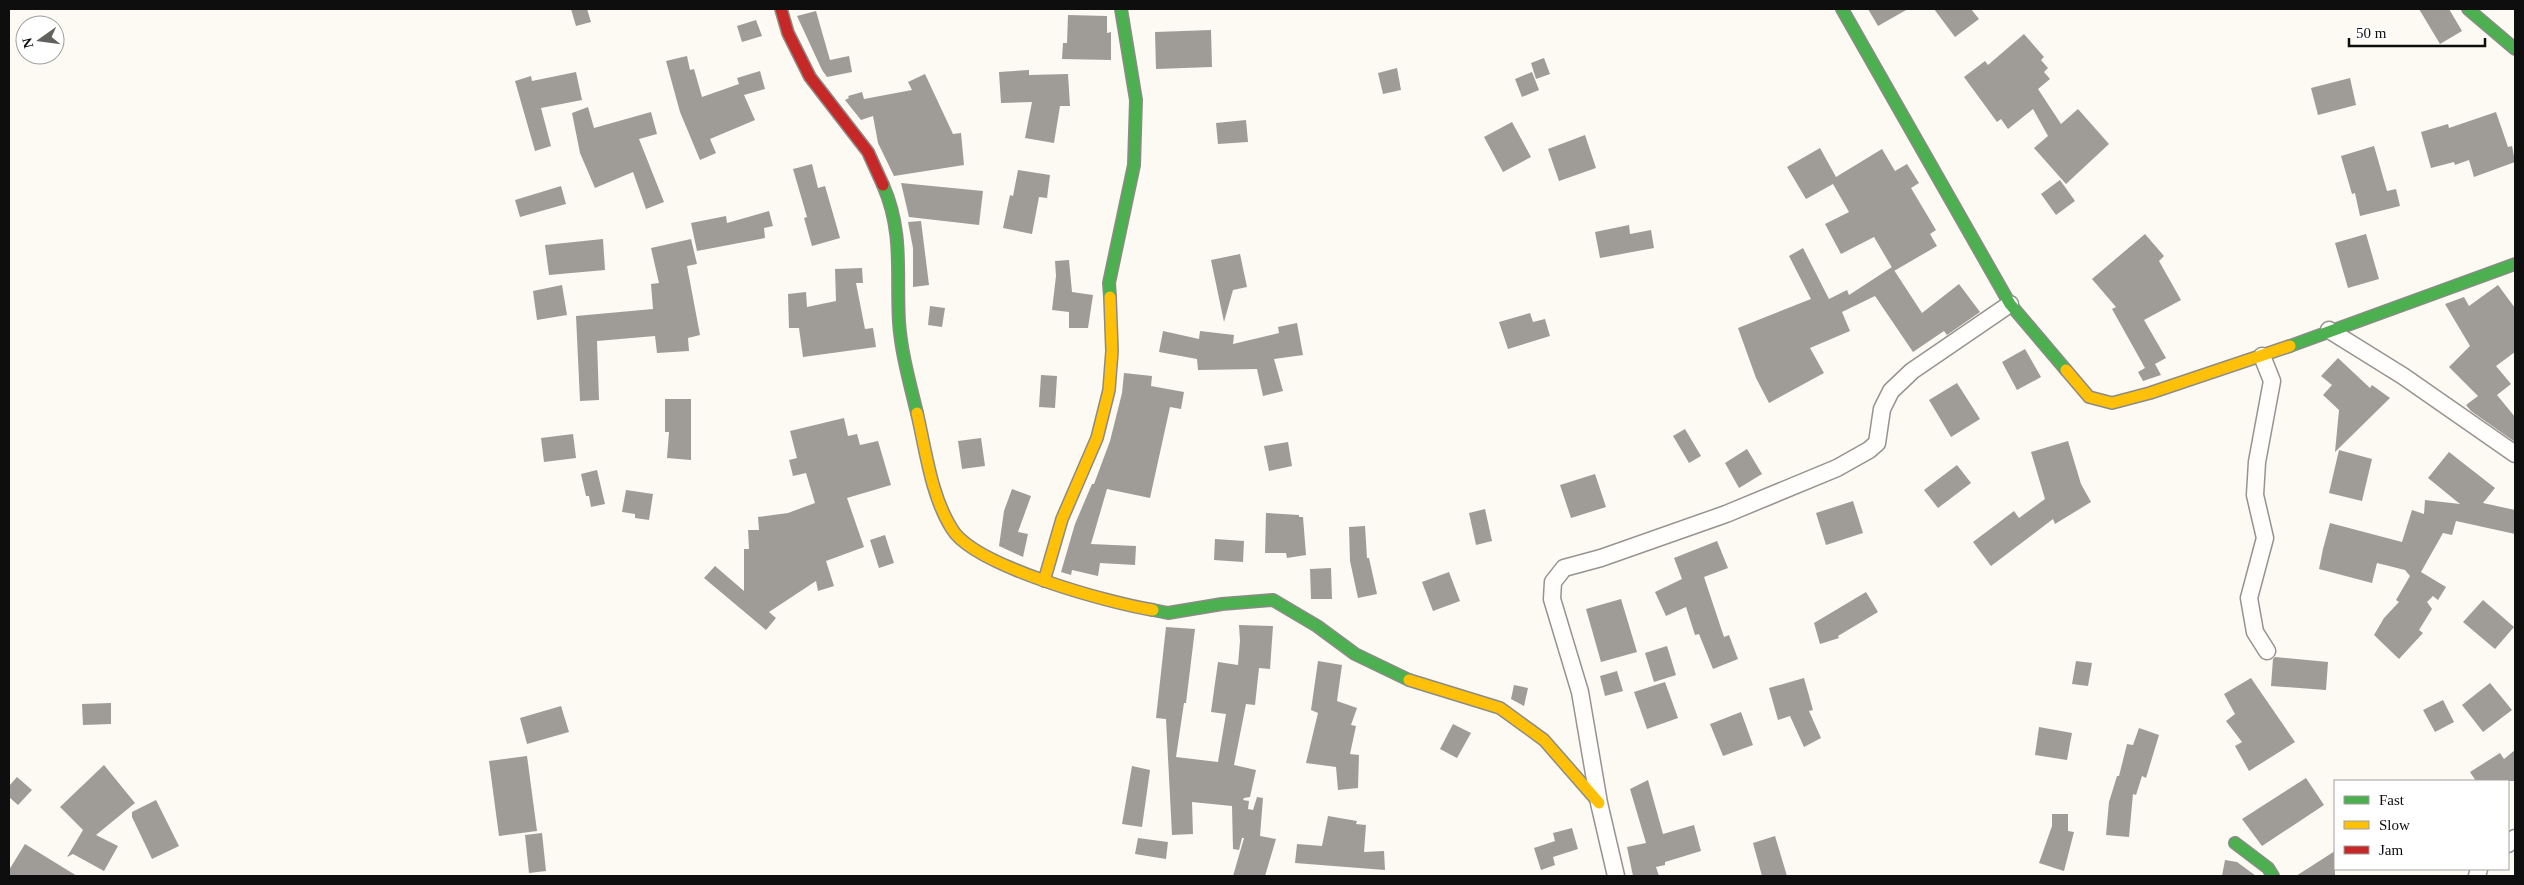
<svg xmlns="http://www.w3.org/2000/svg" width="2524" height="885" viewBox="0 0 2524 885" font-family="Georgia,serif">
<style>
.building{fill:#9f9c98}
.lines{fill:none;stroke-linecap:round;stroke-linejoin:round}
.street-casing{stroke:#959491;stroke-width:19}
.fast-casing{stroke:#8c8b87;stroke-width:14}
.slow-casing{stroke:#8c8b87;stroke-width:14}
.jam-casing{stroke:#8c8b87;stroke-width:14}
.street{stroke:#fffefd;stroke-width:16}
.fast{stroke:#4caf50;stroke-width:11}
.slow{stroke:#ffc107;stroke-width:11}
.jam{stroke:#c62828;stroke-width:11}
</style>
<rect width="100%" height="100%" fill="#fcfaf2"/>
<g class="building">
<polygon points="571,9 587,9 591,22 576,26"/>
<polygon points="1868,9 1908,9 1878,26"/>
<polygon points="1934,9 1971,9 1979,19 1955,37"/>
<polygon points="2419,9 2449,9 2462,31 2440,44"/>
<polygon points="816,11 830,60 849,56 852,72 827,77 822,70 797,16"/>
<polygon points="1068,15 1107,16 1107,33 1111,32 1111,60 1062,59 1063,43 1067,43"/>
<polygon points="756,20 762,36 742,42 737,26"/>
<polygon points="1211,30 1212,67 1156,69 1155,32"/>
<polygon points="2024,34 2044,57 2041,60 2048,68 2044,72 2050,79 2038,89 2061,124 2078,109 2109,144 2066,184 2034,148 2048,136 2033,109 2008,129 2001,119 1997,122 1964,77 1985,61 1988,65"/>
<polygon points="687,56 690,70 694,69 702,97 739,84 737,78 760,71 765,89 744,95 755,120 710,139 716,153 700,160 680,112 666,61"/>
<polygon points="1544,58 1550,74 1536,79 1531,63"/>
<polygon points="1397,68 1401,90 1383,94 1378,73"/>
<polygon points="1029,70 1029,75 1068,74 1070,106 1060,106 1054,143 1025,138 1032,102 1001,103 999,72"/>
<polygon points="576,72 582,100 541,108 551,146 535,151 515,81 531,76 532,81"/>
<polygon points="1532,72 1539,90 1522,97 1515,79"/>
<polygon points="925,74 953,134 961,133 964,165 894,176 878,143 873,116 861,120 845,100 849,98 848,96 862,92 864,99 912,90 908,82"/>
<polygon points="2350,78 2356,105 2318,115 2311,88"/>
<polygon points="588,107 594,128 651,112 657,134 639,139 664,202 646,209 633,172 595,188 580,153 572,113"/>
<polygon points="2496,112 2508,147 2512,146 2515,162 2474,177 2469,160 2455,165 2454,162 2431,168 2421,132 2448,124 2449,128"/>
<polygon points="1246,120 1248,142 1218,144 1216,123"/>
<polygon points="1512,122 1531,157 1503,172 1484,137"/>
<polygon points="1585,135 1596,168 1559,181 1548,149"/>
<polygon points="2374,146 2387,191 2396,189 2400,206 2360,216 2355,193 2352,194 2341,156"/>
<polygon points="1820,148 1836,177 1882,149 1895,171 1907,164 1919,183 1911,188 1936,230 1930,234 1937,246 1894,271 1874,237 1841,254 1825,224 1849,212 1833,184 1806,199 1787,167"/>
<polygon points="812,164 818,188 825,186 840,238 812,246 804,218 807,217 793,169"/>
<polygon points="1018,170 1050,175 1047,198 1039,197 1032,234 1003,228 1010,195 1013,196"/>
<polygon points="2060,180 2075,201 2056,215 2041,194"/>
<polygon points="901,183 983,191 979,225 909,217"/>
<polygon points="561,186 566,204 520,217 515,200"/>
<polygon points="769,211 773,226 764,228 765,238 697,251 691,223 726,216 727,223"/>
<polygon points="921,221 929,285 913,287 913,248 908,222"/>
<polygon points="1629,225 1630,234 1651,230 1654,248 1600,258 1595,232"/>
<polygon points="2145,234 2164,256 2159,261 2181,300 2144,320 2166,358 2155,364 2161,375 2143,381 2138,372 2145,368 2112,309 2116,307 2092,279"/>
<polygon points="2366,234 2379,279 2348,288 2335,243"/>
<polygon points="603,239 605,270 549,275 545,245"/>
<polygon points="691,239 697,264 687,266 700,335 688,338 689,351 657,353 655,336 597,341 599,400 580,401 576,316 653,309 651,284 659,283 651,248"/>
<polygon points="1803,248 1829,299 1847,290 1849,295 1892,267 1922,313 1959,284 1980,312 1947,335 1944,331 1913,352 1875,296 1842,312 1850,331 1810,348 1824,373 1769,403 1756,378 1738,328 1811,299 1789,256"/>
<polygon points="1240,254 1247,287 1233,290 1224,322 1211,260"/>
<polygon points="1069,260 1072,292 1093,295 1088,328 1069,328 1069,312 1052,310 1056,276 1055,261"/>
<polygon points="862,268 863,283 856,283 865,329 873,328 876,347 803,357 799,328 789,328 788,294 806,292 807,307 836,301 835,269"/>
<polygon points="562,285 567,315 537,320 533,291"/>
<polygon points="2498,285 2515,308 2515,352 2496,366 2511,384 2497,395 2515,417 2515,442 2471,411 2466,405 2478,396 2449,367 2470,346 2445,304 2464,297 2469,306"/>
<polygon points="930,306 945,308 942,327 928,325"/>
<polygon points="1530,313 1533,322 1545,319 1550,336 1508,349 1499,322"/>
<polygon points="1297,323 1303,355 1274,359 1283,391 1263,396 1257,369 1198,370 1197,359 1159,352 1163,331 1199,339 1200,331 1234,335 1233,344 1279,333 1278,327"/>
<polygon points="2025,349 2041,377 2017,390 2002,362"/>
<polygon points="2338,358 2370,388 2372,385 2390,398 2335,452 2339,410 2323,395 2332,385 2321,376"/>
<polygon points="1124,373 1152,376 1151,386 1184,392 1181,409 1170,407 1150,498 1107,489 1091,544 1136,546 1135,565 1100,563 1098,576 1072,570 1071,575 1061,572 1075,524 1092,484 1094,484 1110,441 1122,393"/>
<polygon points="1041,375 1057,376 1055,408 1039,407"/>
<polygon points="1957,383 1980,419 1951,437 1929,400"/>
<polygon points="665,399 691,399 691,460 667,458 669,432 665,432"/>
<polygon points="844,418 848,436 857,434 860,445 878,441 891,485 847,498 864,547 826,561 834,586 818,591 816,581 769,612 776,618 766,630 704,578 715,566 744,591 744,549 749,549 748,530 759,530 758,517 788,513 815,503 806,473 793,476 789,460 797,458 790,431"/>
<polygon points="1685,429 1701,456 1689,463 1673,436"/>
<polygon points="573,434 576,458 544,462 541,438"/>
<polygon points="981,438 985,466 962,469 958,441"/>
<polygon points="2068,441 2081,484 2091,502 2055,524 2053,519 1991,566 1973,542 2014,511 2019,518 2045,499 2031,452"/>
<polygon points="1288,442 1292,466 1269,471 1264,446"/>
<polygon points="1747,449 1762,474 1739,488 1725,463"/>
<polygon points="2339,450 2372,459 2362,501 2329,493"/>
<polygon points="2449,452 2495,488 2483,503 2515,510 2515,534 2456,521 2452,535 2443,533 2421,572 2446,587 2438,600 2433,596 2427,602 2432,609 2419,630 2423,633 2399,659 2374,635 2384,618 2399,602 2396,600 2410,576 2405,570 2377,563 2372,583 2319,569 2323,549 2330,523 2402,542 2412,510 2424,514 2425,500 2460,504 2428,478"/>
<polygon points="1957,465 1971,483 1938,508 1924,490"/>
<polygon points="597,470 605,504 591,507 589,496 586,496 581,474"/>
<polygon points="1595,474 1606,507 1571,518 1560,485"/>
<polygon points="1012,489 1031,496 1018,532 1028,534 1023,557 999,546 1004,511"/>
<polygon points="626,490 653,494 649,520 635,518 635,514 622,512"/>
<polygon points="1853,501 1863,533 1826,545 1816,513"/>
<polygon points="1485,509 1492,541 1476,545 1469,513"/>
<polygon points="1266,513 1299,515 1299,517 1303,517 1306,555 1287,558 1286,553 1265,553"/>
<polygon points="1365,526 1367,558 1369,558 1377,594 1358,598 1350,561 1349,527"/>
<polygon points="885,535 894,563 879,568 870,540"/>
<polygon points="1215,539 1244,541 1243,562 1214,560"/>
<polygon points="1717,541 1728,568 1704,577 1724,637 1729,635 1738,659 1713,669 1699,634 1695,635 1686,607 1666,616 1655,592 1682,579 1674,558"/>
<polygon points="1331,568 1332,599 1311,599 1310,569"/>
<polygon points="1449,572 1460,601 1433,611 1422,582"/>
<polygon points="1866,592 1878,612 1838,636 1839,638 1820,644 1814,623"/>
<polygon points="1621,599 1637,652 1601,662 1586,609"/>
<polygon points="2483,600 2514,627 2495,649 2463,622"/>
<polygon points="1239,625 1273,626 1270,669 1259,668 1255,705 1246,704 1234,765 1256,770 1250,797 1244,798 1243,800 1249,801 1248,809 1253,810 1257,797 1263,798 1260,836 1276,839 1265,876 1233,876 1244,838 1242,838 1239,850 1233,849 1232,806 1192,802 1193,834 1172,835 1166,719 1156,718 1166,627 1195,629 1186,703 1184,703 1176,757 1218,762 1226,714 1211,712 1218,662 1238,665 1240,641"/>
<polygon points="1667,646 1676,675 1654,682 1645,653"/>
<polygon points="2275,657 2328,662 2326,690 2271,686 2273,659"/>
<polygon points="1318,661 1342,665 1337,701 1357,708 1351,725 1356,726 1350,754 1359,755 1358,788 1338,790 1336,767 1306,763 1318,713 1311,710"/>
<polygon points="2076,661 2092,663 2088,686 2072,684"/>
<polygon points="1617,671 1623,691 1605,696 1600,676"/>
<polygon points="1804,678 1813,710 1809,711 1821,738 1804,747 1790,716 1778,720 1769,688"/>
<polygon points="2251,678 2295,742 2249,771 2235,746 2242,742 2226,721 2235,714 2224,694"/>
<polygon points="1665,682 1678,718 1647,729 1634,692"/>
<polygon points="2490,683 2512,710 2483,732 2462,705"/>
<polygon points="1514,685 1528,688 1524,706 1511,699"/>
<polygon points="2443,700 2454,722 2435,732 2423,710"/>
<polygon points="111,703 111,724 83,725 82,704"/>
<polygon points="561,706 569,732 527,744 520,718"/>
<polygon points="1741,712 1753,745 1723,756 1710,724"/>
<polygon points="1453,724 1471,733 1457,758 1440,749"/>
<polygon points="2039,727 2072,733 2067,760 2035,755"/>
<polygon points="2139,728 2159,735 2146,778 2142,776 2136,795 2133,794 2129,837 2106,835 2109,802 2117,776 2119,776 2127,744 2133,745"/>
<polygon points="2515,750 2515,781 2476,781 2470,772 2500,753 2504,759"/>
<polygon points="527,756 537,831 499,836 489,761"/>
<polygon points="104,765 135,803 96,835 118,846 104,871 73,854 67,857 83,830 60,807"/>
<polygon points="1132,766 1150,770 1142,827 1122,824"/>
<polygon points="17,777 32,790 18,805 9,797 9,786"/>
<polygon points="2306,778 2324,805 2262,846 2242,819"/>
<polygon points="1648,780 1663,834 1694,825 1701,851 1665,862 1665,865 1656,867 1659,876 1633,876 1627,847 1646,843 1630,789"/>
<polygon points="156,800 179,846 152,859 132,817 132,812"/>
<polygon points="2052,814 2068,814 2068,831 2074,832 2064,871 2039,863 2052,826"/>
<polygon points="1328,816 1357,821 1356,824 1366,825 1364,852 1384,851 1385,870 1295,863 1297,844 1322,846"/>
<polygon points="1572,828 1578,849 1553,857 1555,865 1541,870 1534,848 1555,841 1553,833"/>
<polygon points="542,833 546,871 529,873 525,835"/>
<polygon points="1775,836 1787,876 1762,876 1753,843"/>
<polygon points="1138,838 1168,842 1166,859 1135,854"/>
<polygon points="25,844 77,876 9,876 9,870"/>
<polygon points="2335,851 2335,876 2296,876"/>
<polygon points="2225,860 2237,862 2256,876 2222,876"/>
</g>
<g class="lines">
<defs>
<g id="street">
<polyline points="2329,330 2403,376 2515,454"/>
<polyline points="2262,356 2272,381 2257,462 2255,495 2265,538 2249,598 2255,632 2267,651"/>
<polyline points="2508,844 2515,838"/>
<polyline points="1616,876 1599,803 1580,692 1552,599 1553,582 1564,568 1601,558 1726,514 1837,468 1869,450 1877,443 1882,409 1891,391 1912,371 2010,304"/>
<polyline points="2477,876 2479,869"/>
</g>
<g id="fast">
<polyline points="1842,9 2010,304 2066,370"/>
<polyline points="2468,9 2515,49"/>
<path d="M883,185C904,233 896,273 899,322C901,352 910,384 917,413"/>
<polyline points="1110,297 1109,283 1134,165 1136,100 1121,9"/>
<polyline points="2290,346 2515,264"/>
<polyline points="1153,610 1168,613 1222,604 1273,600 1317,626 1355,654 1409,680"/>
<polyline points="2235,843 2268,868 2273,876"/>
</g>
<g id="slow">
<polyline points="2066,370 2089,397 2112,403 2150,393 2290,346"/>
<path d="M917,413C926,451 931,496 952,529C974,566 1109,603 1153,610"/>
<polyline points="1044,581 1062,519 1097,438 1109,390 1112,351 1110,297"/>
<polyline points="1409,680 1500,708 1544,740 1599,803"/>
</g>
<polyline id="jam" points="781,9 788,33 810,77 868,152 883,185"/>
</defs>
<use href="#street" class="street-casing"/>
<use href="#fast" class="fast-casing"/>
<use href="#slow" class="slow-casing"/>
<use href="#jam" class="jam-casing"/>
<use href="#street" class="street"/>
<use href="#fast" class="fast"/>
<use href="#slow" class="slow"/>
<use href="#jam" class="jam"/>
</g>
<rect width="2524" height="885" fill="none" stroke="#0e0e0e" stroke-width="20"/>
<rect x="2334" y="780" width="175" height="90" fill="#ffffff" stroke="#9f9f9f"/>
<rect x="2344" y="796" width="25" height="8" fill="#4caf50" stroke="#9f9f9f"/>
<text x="2379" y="805" font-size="15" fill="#0e0e0e">Fast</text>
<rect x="2344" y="821" width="25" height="8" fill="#ffc107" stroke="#9f9f9f"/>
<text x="2379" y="830" font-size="15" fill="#0e0e0e">Slow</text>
<rect x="2344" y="846" width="25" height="8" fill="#c62828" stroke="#9f9f9f"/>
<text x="2379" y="855" font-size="15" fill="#0e0e0e">Jam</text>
<g transform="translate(40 40) rotate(256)"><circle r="24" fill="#ffffff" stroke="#9f9f9f"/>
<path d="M0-4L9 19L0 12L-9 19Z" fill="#61615e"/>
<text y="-8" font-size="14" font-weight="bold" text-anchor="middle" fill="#0e0e0e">N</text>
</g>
<path d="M2349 38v8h136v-8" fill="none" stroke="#0e0e0e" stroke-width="2.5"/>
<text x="2356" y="38" font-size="15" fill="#0e0e0e" stroke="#ffffff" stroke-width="4" paint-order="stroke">50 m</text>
</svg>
